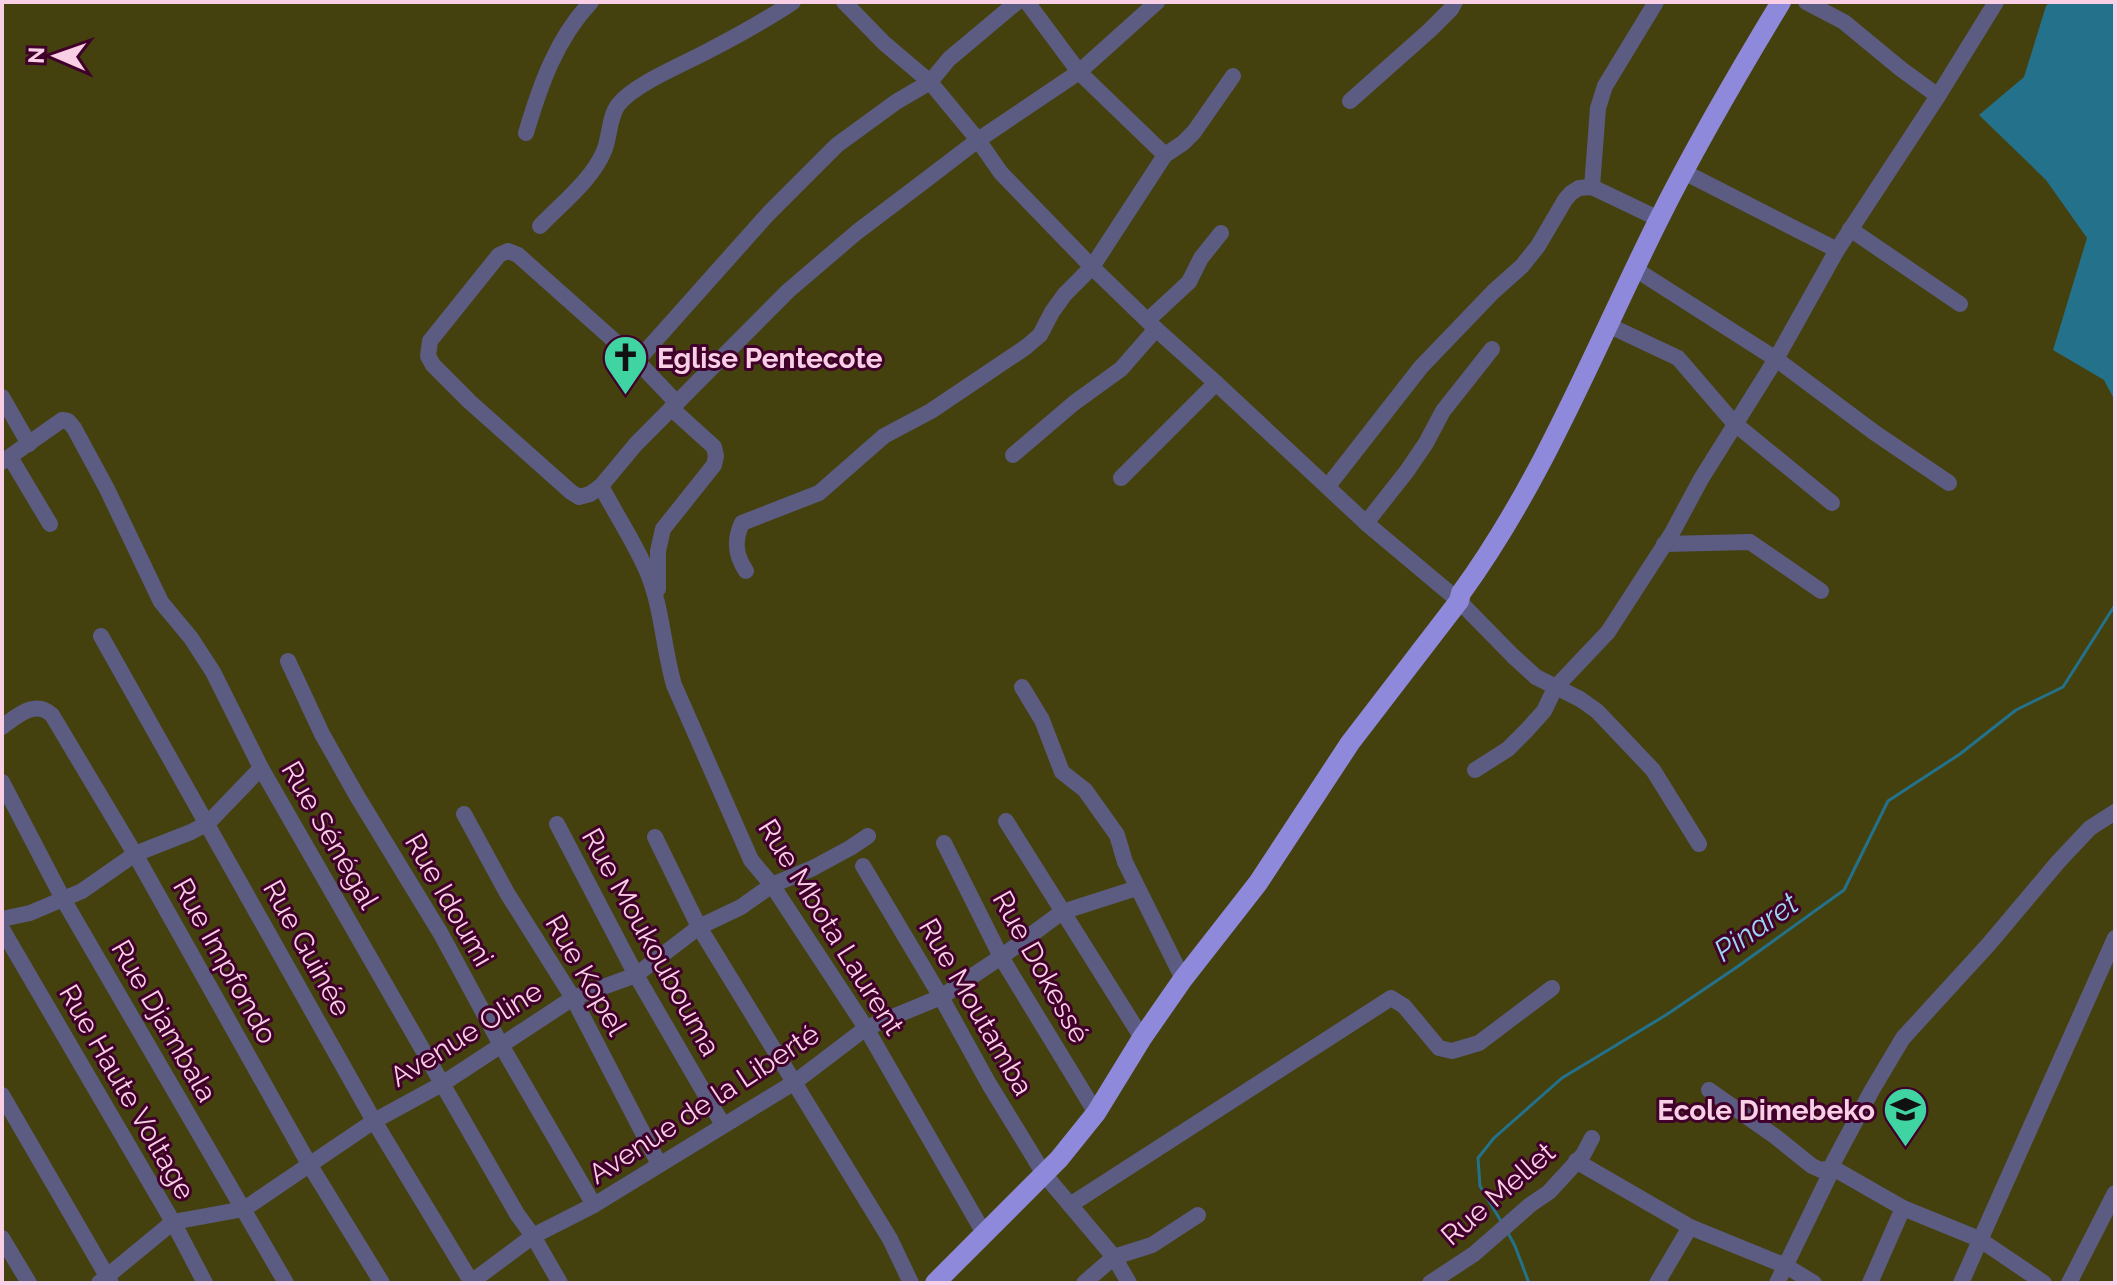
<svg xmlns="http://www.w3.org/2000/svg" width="2117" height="1285" viewBox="0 0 2117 1285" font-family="Raleway,sans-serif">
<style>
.green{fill:#44410f}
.water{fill:#24718c}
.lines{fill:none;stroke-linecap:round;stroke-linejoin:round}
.stream{stroke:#24718c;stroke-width:3}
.minor{stroke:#5c5b82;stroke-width:16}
.major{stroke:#8f89db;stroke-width:20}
.labels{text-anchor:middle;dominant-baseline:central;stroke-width:6;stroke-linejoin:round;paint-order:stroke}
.poi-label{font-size:28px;font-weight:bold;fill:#f9cfe5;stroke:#40002b;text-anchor:start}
.street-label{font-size:28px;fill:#f9cfe5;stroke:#40002b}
.water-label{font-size:30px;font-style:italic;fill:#9dd7ef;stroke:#40002b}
</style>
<rect width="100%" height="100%" fill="#4c0735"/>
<rect class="green" x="2" y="2" width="2113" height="1281"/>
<polygon class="water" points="2050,2 2115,2 2115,401 2104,380 2053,350 2087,238 2046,180 1979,115 2024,77 2046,6"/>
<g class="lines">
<g class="stream">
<polyline points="1502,1223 1480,1186 1478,1158 1494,1138 1562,1078 1666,1015 1737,967 1844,890 1888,801 1960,754 2016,710 2063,687 2115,605"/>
<polyline points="1508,1233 1515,1246 1529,1283"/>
</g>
<g class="minor">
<polyline points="844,2 884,43 930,82 978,140 1001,173 1092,267 1156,329 1216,383 1366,523 1459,601 1513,656 1536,677 1580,699 1597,711 1653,770 1699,844"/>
<polyline points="1027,2 1079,72 1165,155"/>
<polyline points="1656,2 1605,86 1598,108 1592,187 1659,219"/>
<polyline points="1806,2 1844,22 1901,69 1938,96"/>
<polyline points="1350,101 1430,30 1451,9 1455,2"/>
<path d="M526,133C540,86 556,39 591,2"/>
<polyline points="1684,172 1837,250"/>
<path d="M540,226C562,203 592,180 604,151C610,137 609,117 618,105C634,84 684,64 708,51C737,36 766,20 793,2"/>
<polyline points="1850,229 1960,304"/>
<polyline points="1635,269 1776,359 1875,433 1949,483"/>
<polyline points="1148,320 1189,282 1201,258 1221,233"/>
<polyline points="1608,325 1678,358 1734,423 1832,503"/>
<polyline points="637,361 768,214 837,145 896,102 930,82 949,59 1017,2"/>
<polyline points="2,397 29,444"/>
<path d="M677,403L637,361L518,255L508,251L499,255L430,341L428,356L433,365L470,402L571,492L579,497L590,494L601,486C615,513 633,540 646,569C662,605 663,647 674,685L751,860L772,885L866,1028L985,1235"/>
<polyline points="1013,455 1074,403 1121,369 1156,329"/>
<polyline points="10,457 50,524"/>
<polyline points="2,462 62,420 68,421 74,428 107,489 161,602 191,638 213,672 261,768 517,1214 533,1236 560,1283"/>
<polyline points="1121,478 1216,383"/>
<polyline points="601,486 636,444 788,291 857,232 923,182 978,140 1079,72 1157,2"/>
<polyline points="1328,486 1421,367 1493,292 1522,266 1538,246 1565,200 1571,193 1579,188 1592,187"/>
<polyline points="1366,523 1407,471 1426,443 1443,411 1492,349"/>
<polyline points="1664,544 1750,542 1821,591"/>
<path d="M746,571C735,555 734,540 742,523L819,493L884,436L931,411L1026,347L1040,335L1052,312L1065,294L1092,267L1165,155L1183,143L1194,132L1233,76"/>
<polyline points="658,589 658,551 663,529 714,465 716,456 714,447 671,408"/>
<polyline points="101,636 374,1121 472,1283"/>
<polyline points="288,661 322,734 357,796 441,934 501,1045 594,1205"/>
<polyline points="1022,687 1042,720 1062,772 1085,790 1117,835 1125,862 1183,979"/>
<path d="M2,727C17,716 35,699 52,715L135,854L309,1164L382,1283"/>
<polyline points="1475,770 1508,749 1527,730 1544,711 1555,688 1608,632 1672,533 1701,479 1776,359 1837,250 1938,96 1996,2"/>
<polyline points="2,782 63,899 286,1283"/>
<polyline points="464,814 507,893 573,998 659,1164"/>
<polyline points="1006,821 1142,1038"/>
<polyline points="557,824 636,975 723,1125"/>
<polyline points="655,837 699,927 890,1239 911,1283"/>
<polyline points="944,843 1001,957 1096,1113"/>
<polyline points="863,866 941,997 989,1084 1044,1174 1114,1257 1129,1283"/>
<polyline points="2,919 30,913 82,891 135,854 191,832 208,823 261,768"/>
<polyline points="2,929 173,1222 205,1283"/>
<polyline points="1709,1090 1776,1137 1812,1166 1821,1170 1833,1168 1903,1208 1979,1239 2044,1283"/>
<polyline points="2,1095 111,1283"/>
<polyline points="1576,1161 1690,1227 1786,1266 1814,1283"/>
<polyline points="1070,1205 1391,998 1404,1006 1439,1048 1452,1051 1479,1043 1552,988"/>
<polyline points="2,1238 29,1283"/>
<polyline points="99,1283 173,1222 244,1209 374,1121 442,1084 573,998 636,975 699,927 741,907 772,885 813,868 850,848 868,836"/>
<polyline points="470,1283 533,1236 594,1205 795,1082 866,1028 941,997 1001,957 1062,912 1137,888"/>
<polyline points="1084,1283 1114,1257 1152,1245 1198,1215"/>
<polyline points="1430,1283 1474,1254 1530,1205 1549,1192 1583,1155 1592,1138"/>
<polyline points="1657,1283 1690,1227"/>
<polyline points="1777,1283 1833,1168 1833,1163 1872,1090 1903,1038 1989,944 2058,862 2090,828 2115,812"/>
<polyline points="1870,1283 1903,1208"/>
<polyline points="1961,1283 2115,938"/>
<polyline points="2069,1283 2115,1193"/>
</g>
<path class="major" d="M935,1283L1059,1159L1096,1113L1142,1038L1183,979L1258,883L1350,743L1459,601L1461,593C1544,479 1596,345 1659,219C1696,145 1738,73 1781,2"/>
</g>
<defs>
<symbol id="church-pin" viewBox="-11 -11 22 30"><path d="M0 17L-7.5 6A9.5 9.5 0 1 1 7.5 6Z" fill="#40d4a2" stroke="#40002b"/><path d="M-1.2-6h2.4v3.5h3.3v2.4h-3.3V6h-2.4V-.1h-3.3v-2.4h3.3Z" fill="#111"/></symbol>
<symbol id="school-pin" viewBox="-11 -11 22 30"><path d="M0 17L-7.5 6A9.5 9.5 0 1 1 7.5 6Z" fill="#40d4a2" stroke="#40002b"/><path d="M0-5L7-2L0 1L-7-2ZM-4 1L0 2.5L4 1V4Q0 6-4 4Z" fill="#111"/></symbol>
</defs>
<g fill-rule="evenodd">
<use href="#church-pin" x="600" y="332" width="51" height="69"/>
<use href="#school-pin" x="1880" y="1084" width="51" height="69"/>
</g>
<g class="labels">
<g class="poi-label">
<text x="657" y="358">Eglise Pentecote</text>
<text x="1875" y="1110" text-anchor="end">Ecole Dimebeko</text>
</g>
<g class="street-label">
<text transform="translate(330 835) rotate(60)">Rue Sénégal</text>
<text transform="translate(449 900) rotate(60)">Rue Idoumi</text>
<text transform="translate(831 927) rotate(58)">Rue Mbota Laurent</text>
<text transform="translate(651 942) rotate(61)">Rue Moukoubouma</text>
<text transform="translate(307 948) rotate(61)">Rue Guinée</text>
<text transform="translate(225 961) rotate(61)">Rue Impfondo</text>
<text transform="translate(1041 967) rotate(61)">Rue Dokessé</text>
<text transform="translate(586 975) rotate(60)">Rue Kopel</text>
<text transform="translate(976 1007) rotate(60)">Rue Moutamba</text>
<text transform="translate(164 1021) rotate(60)">Rue Djambala</text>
<text transform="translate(466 1034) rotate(-32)">Avenue Oline</text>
<text transform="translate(127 1092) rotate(60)">Rue Haute Voltage</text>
<text transform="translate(704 1104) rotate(-33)">Avenue de la Liberté</text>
<text transform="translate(1498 1194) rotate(-41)">Rue Mellet</text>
</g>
<g class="water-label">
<text transform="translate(1756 927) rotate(-35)">Pinaret</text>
</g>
</g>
<rect width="2117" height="1285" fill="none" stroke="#f9cfe5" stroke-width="8"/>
<g transform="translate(56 56) rotate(272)" stroke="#40002b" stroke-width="6" paint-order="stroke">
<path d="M0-6L14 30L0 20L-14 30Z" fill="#f9cfe5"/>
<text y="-12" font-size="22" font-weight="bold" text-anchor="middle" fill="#f9cfe5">N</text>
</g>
</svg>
